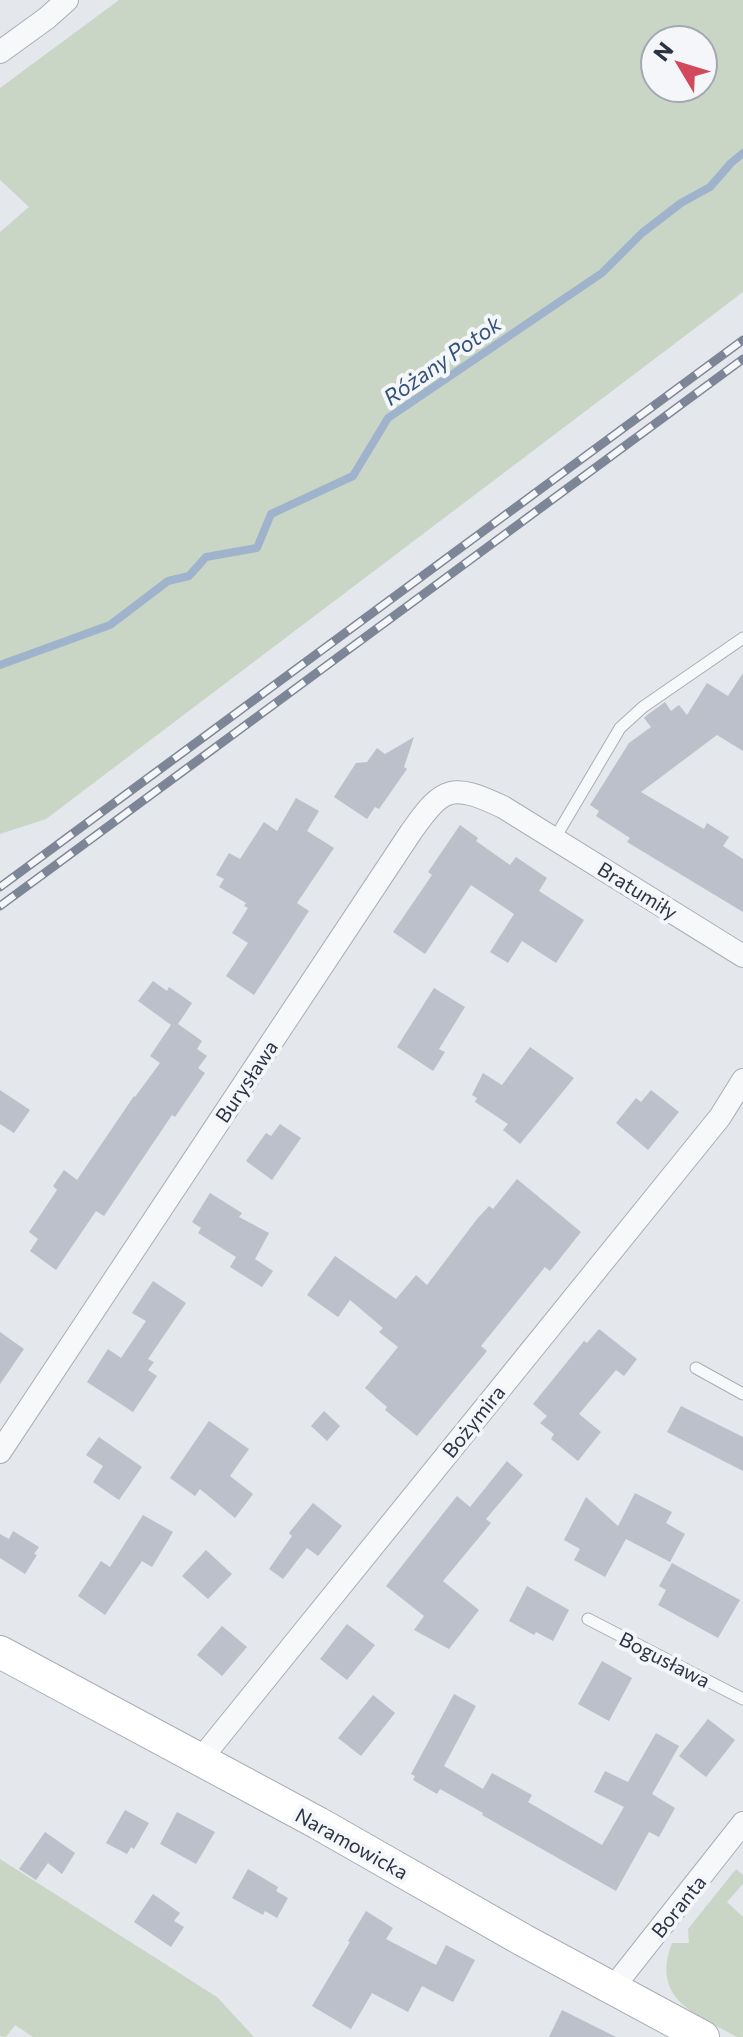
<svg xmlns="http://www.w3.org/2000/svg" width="743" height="2037" viewBox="0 0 743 2037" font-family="Commissioner,sans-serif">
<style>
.green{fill:#c9d6c5;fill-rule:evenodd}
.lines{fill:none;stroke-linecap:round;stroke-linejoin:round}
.stream{stroke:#9fb4cc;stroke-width:8}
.building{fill:#bbc0ca}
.lane-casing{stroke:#a9aeb7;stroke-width:13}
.street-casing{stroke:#a9aeb7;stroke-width:24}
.secondary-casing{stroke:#a9aeb7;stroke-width:34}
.lane{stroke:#f7f8fa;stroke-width:11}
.street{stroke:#f7f8fa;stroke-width:22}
.secondary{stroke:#fff;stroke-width:32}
.rail-casing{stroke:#7d8696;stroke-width:9}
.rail{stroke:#f4f6f9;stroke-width:6;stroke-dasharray:18;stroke-linecap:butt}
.labels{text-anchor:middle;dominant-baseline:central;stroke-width:8;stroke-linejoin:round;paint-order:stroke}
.street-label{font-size:20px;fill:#2b3445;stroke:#f4f6f9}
.water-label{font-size:22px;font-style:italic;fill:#34527a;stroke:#f4f6f9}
</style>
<rect width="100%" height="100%" fill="#e4e7ec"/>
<g class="green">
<path d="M119,0H743V292L46,819L0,834V232L29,207L0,180V88ZM655,40H703V88H655Z"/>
<polygon points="0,1859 217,1997 254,2037 33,2037 15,2025 6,2037 0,2036"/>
<path d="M736,1869L743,1875V1884L727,1902L743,1917V2037H737C697,2015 650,2000 672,1943H689L688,1929Z"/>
</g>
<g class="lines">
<polyline class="stream" points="0,665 110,625 168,581 189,576 206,557 257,548 271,514 353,476 388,418 602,273 642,233 681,203 710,187 731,163 743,153"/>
</g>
<g class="building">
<polygon points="743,673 743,751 717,735 641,792 704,829 707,823 729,837 723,846 743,859 743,912 627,842 630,838 596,816 599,811 590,805 629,743 651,727 644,718 646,716 665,702 671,711 679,705 687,715 707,683 728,696"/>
<polygon points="414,737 404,767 407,769 379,809 375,807 367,819 334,797 356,763 367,762 377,748 385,754"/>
<polygon points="296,798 319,811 307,831 334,848 297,903 309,911 254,995 226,976 248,943 232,933 248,908 244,906 246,903 219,887 224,879 216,875 229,853 240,859 264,822 277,831"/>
<polygon points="460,825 478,838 476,841 510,865 516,857 547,878 539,891 584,920 556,963 522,941 508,963 490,952 514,914 471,885 425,954 393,932 432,875 428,872"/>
<polygon points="153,981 167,991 169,987 192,1003 178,1024 202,1041 197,1049 207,1056 198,1068 205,1073 175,1117 172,1115 104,1216 96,1211 56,1270 30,1251 38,1239 29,1232 57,1190 53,1186 64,1170 77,1180 134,1096 135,1097 160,1063 150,1056 171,1025 138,1001"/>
<polygon points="434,988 465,1007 439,1049 445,1052 433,1071 397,1047"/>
<polygon points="530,1047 574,1078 520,1144 503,1130 508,1124 475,1102 477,1098 472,1095 483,1073 502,1085"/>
<polygon points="0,1090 30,1110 14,1133 0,1124"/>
<polygon points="651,1090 679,1112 648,1150 616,1123 636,1098 641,1102"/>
<polygon points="280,1124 301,1138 272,1180 246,1161 266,1133 271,1136"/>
<polygon points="517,1179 581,1232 550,1271 545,1267 481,1346 487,1351 417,1436 385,1410 387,1407 365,1388 398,1347 379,1332 383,1328 350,1300 338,1317 307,1295 335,1256 396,1299 416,1275 427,1285 477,1219 489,1206 493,1209"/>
<polygon points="210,1193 242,1213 239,1217 269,1233 255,1259 273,1271 262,1287 230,1267 236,1257 198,1233 201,1228 192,1222"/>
<polygon points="153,1281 186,1303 148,1359 154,1362 148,1370 157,1376 133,1412 87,1382 108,1349 121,1358 146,1321 132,1313"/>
<polygon points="599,1329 637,1359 624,1376 616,1370 579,1414 601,1432 578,1461 551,1439 554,1434 540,1423 547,1416 533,1404 584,1341 587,1343"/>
<polygon points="0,1332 24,1349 0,1384"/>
<polygon points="681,1406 743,1437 743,1471 667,1432"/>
<polygon points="324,1411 340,1426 327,1441 311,1426"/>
<polygon points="209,1421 249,1449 230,1476 253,1494 235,1518 200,1489 195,1496 170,1478"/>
<polygon points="99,1437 142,1467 119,1500 93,1482 103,1466 86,1455"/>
<polygon points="507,1461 523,1475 486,1519 491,1523 443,1581 479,1610 449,1649 414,1630 424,1616 386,1586 457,1496 470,1507"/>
<polygon points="635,1493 672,1512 666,1523 685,1534 670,1562 626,1539 605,1577 574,1560 580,1549 564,1540 586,1497 618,1526"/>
<polygon points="313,1503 342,1526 318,1556 307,1548 283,1579 269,1569 292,1536 289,1533"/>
<polygon points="143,1515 173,1532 152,1567 142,1561 105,1615 78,1596 101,1561 110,1567"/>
<polygon points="13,1531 39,1547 34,1554 37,1555 25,1574 0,1558 0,1534 9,1539"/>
<polygon points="206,1550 232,1574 208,1599 182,1576"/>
<polygon points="672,1563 740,1600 718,1638 658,1605 666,1590 659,1586"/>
<polygon points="527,1586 569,1610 553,1641 536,1632 534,1635 509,1621"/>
<polygon points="347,1624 375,1645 347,1680 320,1659"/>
<polygon points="222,1626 247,1647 222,1676 197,1655"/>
<polygon points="602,1661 632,1678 609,1721 578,1704"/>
<polygon points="454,1694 476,1706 444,1766 483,1789 492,1773 532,1795 528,1802 602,1845 624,1807 594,1792 605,1771 628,1782 656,1733 679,1746 652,1794 675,1808 659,1837 649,1832 616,1891 482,1815 483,1813 440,1789 437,1794 413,1780 415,1776 411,1774"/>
<polygon points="373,1695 395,1713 361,1756 338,1738"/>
<polygon points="708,1719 735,1740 706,1777 679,1756"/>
<polygon points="125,1810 149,1823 134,1849 131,1847 127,1854 106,1843"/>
<polygon points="177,1812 215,1832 196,1864 160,1844"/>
<polygon points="45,1832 75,1853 62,1874 48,1863 36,1880 19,1869"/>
<polygon points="248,1869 278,1887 276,1891 288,1898 277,1918 265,1911 263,1915 232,1898"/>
<polygon points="153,1894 180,1913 174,1921 184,1927 171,1947 134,1922"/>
<polygon points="366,1911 393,1928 386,1939 436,1965 446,1945 475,1960 453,2002 422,1986 408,2012 372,1993 351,2029 312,2006 350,1942 348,1941"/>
<polygon points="562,2010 616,2037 549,2037"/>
</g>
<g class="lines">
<defs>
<g id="lane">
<polyline points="555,838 620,728 643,707 743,638"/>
<polyline points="696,1368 743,1394"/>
<polyline points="588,1619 743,1699"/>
</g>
<g id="street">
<polyline points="0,52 47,18 67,0"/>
<path d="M0,1452L411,832C443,786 452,783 503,807L743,956"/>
<polyline points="200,1760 720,1117 743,1080"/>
<polyline points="612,1989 743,1823"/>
</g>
<polyline id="secondary" points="0,1652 318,1823 523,1940 703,2037"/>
</defs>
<use href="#lane" class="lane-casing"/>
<use href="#street" class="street-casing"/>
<use href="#secondary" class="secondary-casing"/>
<use href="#lane" class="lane"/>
<use href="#street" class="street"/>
<use href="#secondary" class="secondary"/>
<defs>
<g id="rail">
<polyline points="0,887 743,340"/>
<polyline points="0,906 743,359"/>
</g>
</defs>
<use href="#rail" class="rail-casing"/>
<use href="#rail" class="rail"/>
</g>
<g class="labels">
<g class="street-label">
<text transform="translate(638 890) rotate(32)">Bratumiły</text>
<text transform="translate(246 1081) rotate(-56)">Burysława</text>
<text transform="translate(473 1421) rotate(-51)">Bożymira</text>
<text transform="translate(665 1659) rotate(27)">Bogusława</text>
<text transform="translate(352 1843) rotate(29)">Naramowicka</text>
<text transform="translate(678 1906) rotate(-51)">Boranta</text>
</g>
<g class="water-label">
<text transform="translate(442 360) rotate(-35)">Różany Potok</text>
</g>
</g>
<g transform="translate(679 64) rotate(308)"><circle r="38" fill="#f4f6f9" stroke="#a4a8b1" stroke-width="2"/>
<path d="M0-6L14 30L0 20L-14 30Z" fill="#d1495b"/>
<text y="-12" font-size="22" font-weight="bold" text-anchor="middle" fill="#2b3445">N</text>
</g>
</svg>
